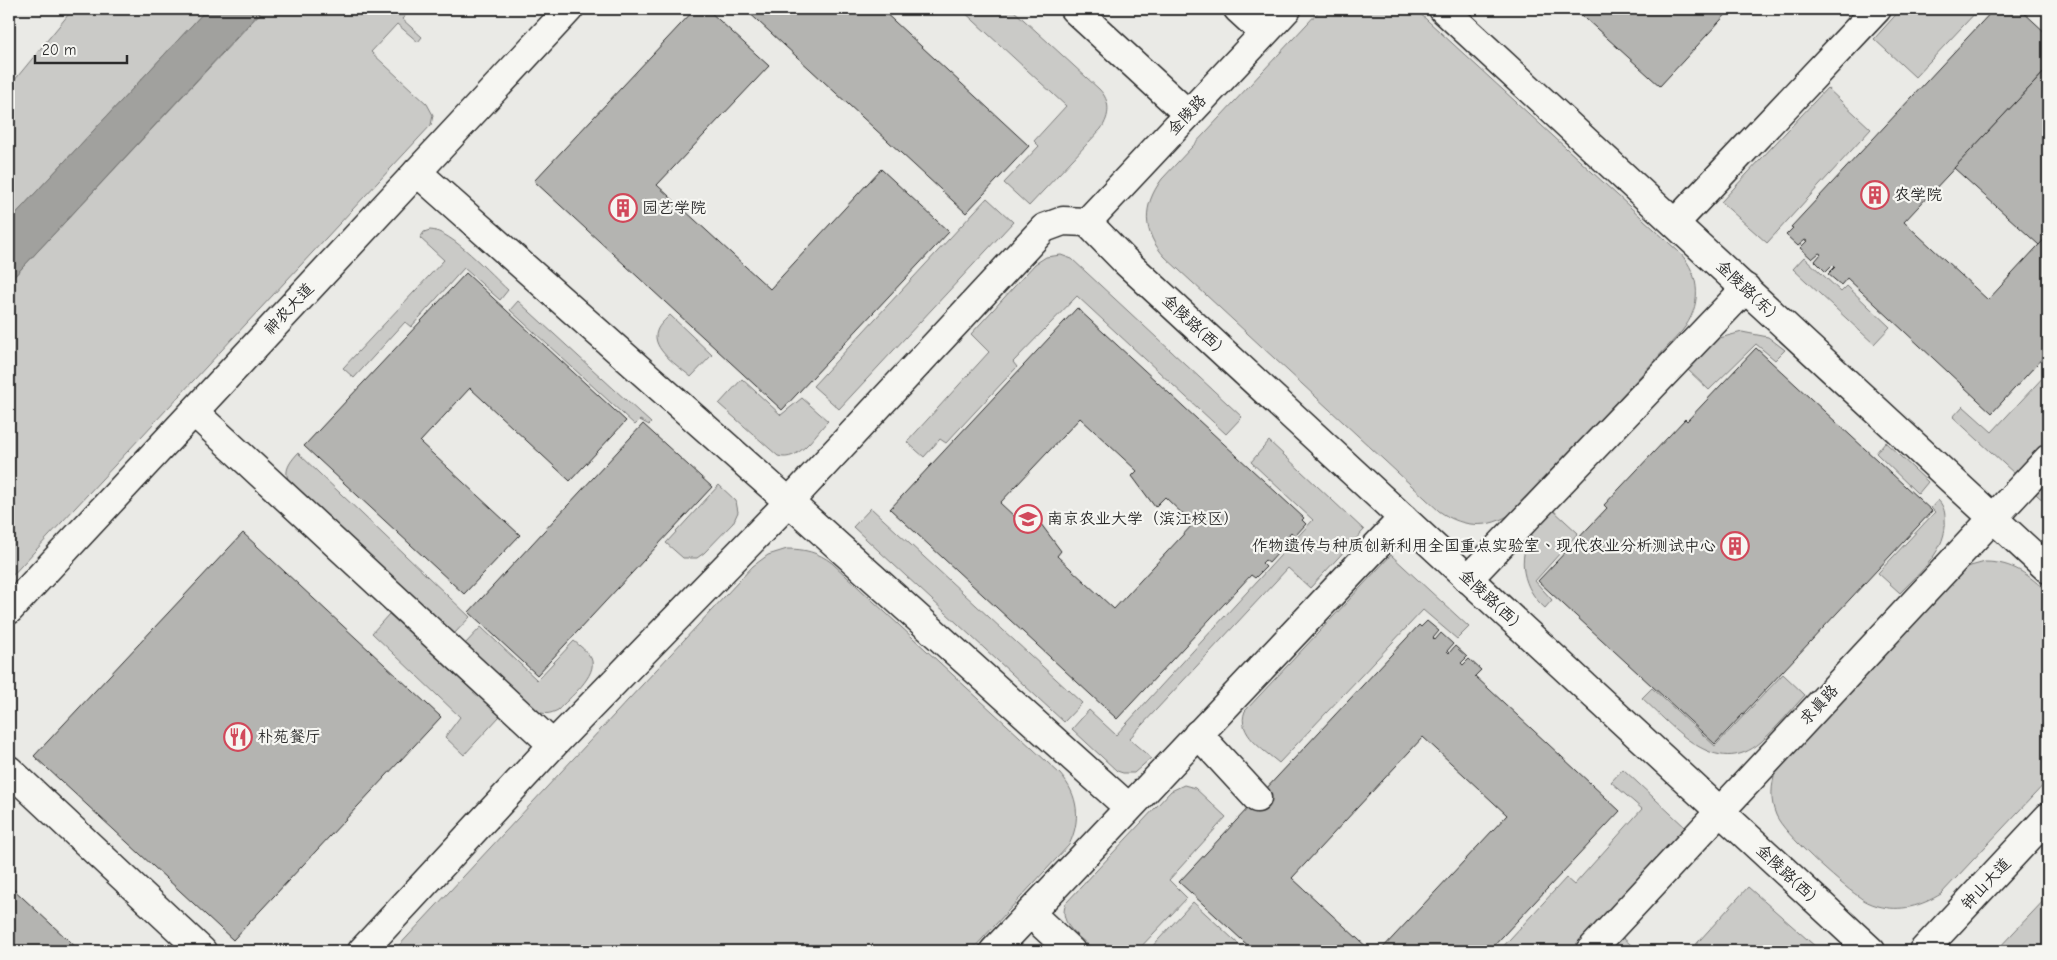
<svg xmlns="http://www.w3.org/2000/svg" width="2057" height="960" viewBox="0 0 2057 960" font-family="'Comic Neue','LXGW WenKai TC',sans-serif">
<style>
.green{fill:#cacac7;stroke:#7a7a79}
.water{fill:#a1a19e;stroke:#727270}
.building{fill:#b4b4b1;stroke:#2b2b2b;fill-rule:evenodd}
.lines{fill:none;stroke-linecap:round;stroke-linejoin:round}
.minor-casing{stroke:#2b2b2b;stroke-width:31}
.minor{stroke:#f6f6f2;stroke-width:28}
.labels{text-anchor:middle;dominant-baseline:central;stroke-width:4.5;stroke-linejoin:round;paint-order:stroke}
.street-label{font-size:16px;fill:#2b2b2b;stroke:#f6f6f2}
.poi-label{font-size:16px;fill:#2b2b2b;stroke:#f6f6f2;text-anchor:start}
</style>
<rect width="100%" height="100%" fill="#eaeae6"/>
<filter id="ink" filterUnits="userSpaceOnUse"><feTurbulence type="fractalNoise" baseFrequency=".02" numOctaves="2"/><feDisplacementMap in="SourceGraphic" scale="10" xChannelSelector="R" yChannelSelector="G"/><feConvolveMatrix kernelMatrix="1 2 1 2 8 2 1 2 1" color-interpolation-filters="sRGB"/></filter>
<g filter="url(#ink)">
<g class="green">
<polygon points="73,9 207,9 9,221 9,87"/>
<polygon points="264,9 411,9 402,19 422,37 418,42 397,24 371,52 427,104 433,115 431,125 9,579 9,282"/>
<path d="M961,9H1012L1099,89C1111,101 1110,116 1101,129L1029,206L1004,183L1039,146L1034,141L1066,106Z"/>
<path d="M1321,9H1415L1680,253C1701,276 1702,306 1682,331L1518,508C1494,530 1464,529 1439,511L1165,257C1142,232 1142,206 1162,179Z"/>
<polygon points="1901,9 1979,9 1915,77 1874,39"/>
<polygon points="1827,88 1871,129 1767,243 1721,202"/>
<polygon points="987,198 1013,222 839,409 813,386"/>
<path d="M430,230C451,230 491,275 508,290L500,300L464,268L411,327L405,322L354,378L343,368L444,260L420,238L424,232Z"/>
<polygon points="1061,255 1072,259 1242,417 1226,434 1077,296 1013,362 1017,367 946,443 940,439 924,457 907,442 989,352 971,334 1035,264 1046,257"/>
<polygon points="1804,257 1841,292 1847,286 1890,327 1874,344 1793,269"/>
<polygon points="518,301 651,423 649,425 640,420 635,425 510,310"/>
<path d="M670,315L712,355L691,377C680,367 650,349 657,331C659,325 665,320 670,315Z"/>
<polygon points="1742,332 1768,337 1785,350 1775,360 1756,344 1709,390 1686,368 1716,339"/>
<polygon points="2048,372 2048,439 2016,475 1953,417 1963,406 1992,432"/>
<path d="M742,379L781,415L802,398L828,421C815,434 799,463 778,456L719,404Z"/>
<polygon points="1269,441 1364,530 1310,588 1288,568 1129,739 1151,758 1134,773 1123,773 1117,771 1072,729 1089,710 1116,735 1313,520 1251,462"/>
<polygon points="1885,442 1928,482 1918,494 1876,453"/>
<path d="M298,453L470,617L453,635L292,486C282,473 288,464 298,453Z"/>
<polygon points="2048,480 2048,505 2036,494"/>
<polygon points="719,485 736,501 738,512 733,523 704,553 697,558 683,558 666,543"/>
<path d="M1938,500C1943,505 1945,511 1945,518C1948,550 1920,572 1900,593L1878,573L1935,512L1931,508Z"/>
<polygon points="871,508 1082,703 1064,722 853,527"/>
<path d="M1553,510L1578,533L1535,581L1552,600L1545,608C1523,589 1516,558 1532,534C1538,525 1546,518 1553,510Z"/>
<path d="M787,549C804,549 818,552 832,563L1060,774C1079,796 1081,820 1069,845L971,951H394L753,566L768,555Z"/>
<path d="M1391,555L1469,627L1457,639L1423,610L1279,763C1264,750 1236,734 1245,711Z"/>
<path d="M1985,562C2013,562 2029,575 2048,593V780L1941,894C1921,906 1901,912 1878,906C1871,904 1864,901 1858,896C1840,884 1783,833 1776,815C1770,801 1771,785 1776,770L1959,572L1967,567Z"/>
<polygon points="389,614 500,716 464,755 445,737 460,717 372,633"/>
<path d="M481,627L537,680L574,641C580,646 587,651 591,658C599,675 568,699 558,710C550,714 544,715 536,711L464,645Z"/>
<path d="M1783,674L1805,695C1791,710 1777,728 1761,742C1716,781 1673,726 1642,698L1652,688L1715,746Z"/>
<polygon points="1623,769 1686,828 1571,951 1499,951 1566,878 1574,885 1642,809 1611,782"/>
<path d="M1184,785L1195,788L1226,817L1169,880L1187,898L1137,951H1096C1082,939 1057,925 1066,903L1171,791Z"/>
<polygon points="1748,887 1816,947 1819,951 1690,951"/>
<polygon points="2048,896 2048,951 1996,951"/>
<polygon points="1193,902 1246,951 1148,951"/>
<polygon points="1622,937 1638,951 1609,951"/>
</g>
<polygon class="water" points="207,9 263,9 9,282 9,221"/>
<g class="building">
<polygon points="695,9 707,9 769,66 657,185 770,289 881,169 949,232 782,410 534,181"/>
<polygon points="745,9 881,9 1029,146 966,213"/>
<polygon points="1575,9 1731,9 1660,86"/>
<polygon points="1994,9 2020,9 2048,35 2048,68 1904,222 1988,300 2048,235 2048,352 1992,413 1847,278 1841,285 1828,274 1835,267 1833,265 1826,272 1815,261 1821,254 1819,253 1812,259 1800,248 1807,241 1805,240 1798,246 1786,235 1793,228 1791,227"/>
<polygon points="2048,68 2048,235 2039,245 1954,168"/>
<polygon points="466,273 626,421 570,481 470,388 420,442 520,535 464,594 304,446"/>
<path d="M1077,308L1304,518L1302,520L1306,524L1295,536L1291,532L1289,534L1293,539L1282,549L1278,546L1275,549L1279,552L1269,563L1265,560L1262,563L1266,567L1255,578L1251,575L1117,719L890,509ZM1080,418L1137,471L1132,476L1155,507L1165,497L1193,524L1114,609L1057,556L1061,551L1038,520L1029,530L1000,503Z"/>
<polygon points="1756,348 1932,511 1715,744 1538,581 1607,508 1604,505 1685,419 1687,421"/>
<polygon points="643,424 712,487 537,675 469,612"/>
<polygon points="243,533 441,717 233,940 34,756"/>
<polygon points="1427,621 1439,631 1433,638 1435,640 1441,633 1453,644 1447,651 1449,653 1455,646 1467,657 1461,663 1463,665 1469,659 1481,670 1475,676 1620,811 1489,951 1480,949 1478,951 1380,951 1507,815 1423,737 1292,878 1371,951 1254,951 1179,882 1419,625 1421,627"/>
<polygon points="9,885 80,951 9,951"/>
</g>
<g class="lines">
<defs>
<g id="minor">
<polyline points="1074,9 1188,114"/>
<polyline points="1238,9 1263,32"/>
<polyline points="1443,9 2048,569"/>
<polyline points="417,172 789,502 1128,807"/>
<polyline points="1087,222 1125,261 1871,951"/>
<polyline points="1087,222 1287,9"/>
<polyline points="1675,223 1877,9"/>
<polyline points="194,412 553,745"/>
<polyline points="1468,579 1746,288"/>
<polyline points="9,610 569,9"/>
<polyline points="1198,734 1257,798"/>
<polyline points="9,770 202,951"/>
<polyline points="1030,913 1071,951"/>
<polyline points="362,951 553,745 789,502 1044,228 1063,221 1087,222"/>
<polyline points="994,951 1403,518"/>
<polyline points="1590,951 2048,459"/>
<polyline points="1923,951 2048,817"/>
</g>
</defs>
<use href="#minor" class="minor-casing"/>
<use href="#minor" class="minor"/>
</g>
</g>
<defs>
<symbol id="building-ring" viewBox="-11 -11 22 22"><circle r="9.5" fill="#f6f6f2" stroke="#d1495b" stroke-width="1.5"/><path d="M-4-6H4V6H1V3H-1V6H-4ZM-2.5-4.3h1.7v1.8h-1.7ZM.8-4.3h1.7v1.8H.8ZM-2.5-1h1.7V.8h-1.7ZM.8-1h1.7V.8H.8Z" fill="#d1495b"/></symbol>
<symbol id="university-ring" viewBox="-11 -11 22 22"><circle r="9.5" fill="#f6f6f2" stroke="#d1495b" stroke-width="1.5"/><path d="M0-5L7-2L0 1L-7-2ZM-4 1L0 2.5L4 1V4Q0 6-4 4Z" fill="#d1495b"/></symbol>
<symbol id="restaurant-ring" viewBox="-11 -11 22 22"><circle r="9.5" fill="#f6f6f2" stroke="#d1495b" stroke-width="1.5"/><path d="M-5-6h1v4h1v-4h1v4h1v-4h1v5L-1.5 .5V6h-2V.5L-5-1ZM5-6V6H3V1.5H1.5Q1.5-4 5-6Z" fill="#d1495b"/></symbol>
</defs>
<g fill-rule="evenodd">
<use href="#building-ring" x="1859" y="179" width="32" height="32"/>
<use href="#building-ring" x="607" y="192" width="32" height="32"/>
<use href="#university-ring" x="1012" y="503" width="32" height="32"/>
<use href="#building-ring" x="1719" y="530" width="32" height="32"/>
<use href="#restaurant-ring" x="222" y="721" width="32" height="32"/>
</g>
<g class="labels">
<g class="street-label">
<text transform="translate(1187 115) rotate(-47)">金陵路</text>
<text transform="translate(1746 289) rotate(43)">金陵路(东)</text>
<text transform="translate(289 309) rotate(-47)">神农大道</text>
<text transform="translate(1192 323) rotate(43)">金陵路(西)</text>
<text transform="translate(1489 598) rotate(43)">金陵路(西)</text>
<text transform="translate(1819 705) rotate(-47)">求真路</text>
<text transform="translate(1786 873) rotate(43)">金陵路(西)</text>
<text transform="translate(1986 884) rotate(-47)">钟山大道</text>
</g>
<g class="poi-label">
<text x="1894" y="195">农学院</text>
<text x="642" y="208">园艺学院</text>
<text x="1047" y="519">南京农业大学（滨江校区）</text>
<text x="1716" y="546" text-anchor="end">作物遗传与种质创新利用全国重点实验室、现代农业分析测试中心</text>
<text x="257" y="737">朴苑餐厅</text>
</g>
</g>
<rect width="2057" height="960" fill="none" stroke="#f6f6f2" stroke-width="30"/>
<rect x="15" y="15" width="2027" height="930" fill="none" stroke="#2b2b2b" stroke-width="2" filter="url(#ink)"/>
<path d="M35 55v8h92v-8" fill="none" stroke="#2b2b2b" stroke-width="2.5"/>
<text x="42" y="55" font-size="15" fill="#2b2b2b" stroke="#f6f6f2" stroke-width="4" paint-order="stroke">20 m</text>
</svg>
